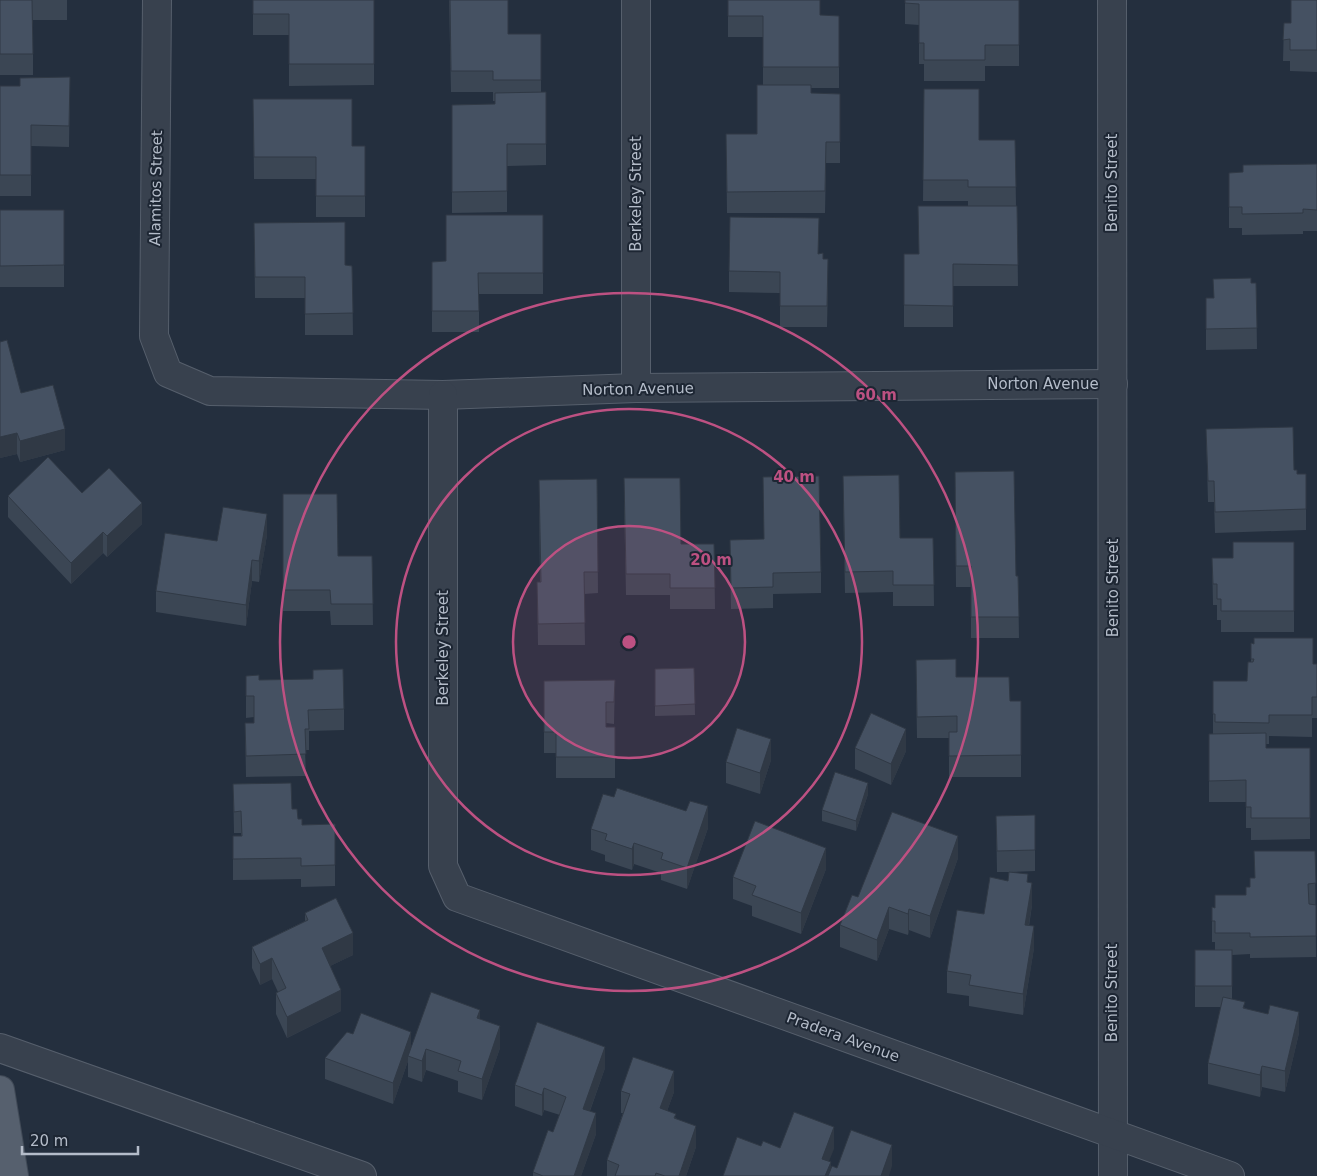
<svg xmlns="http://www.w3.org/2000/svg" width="1317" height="1176" viewBox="0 0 1317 1176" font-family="'DejaVu Sans',sans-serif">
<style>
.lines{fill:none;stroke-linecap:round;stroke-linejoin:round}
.minor-casing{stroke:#565f6c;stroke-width:30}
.major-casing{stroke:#414a57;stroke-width:30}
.minor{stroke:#38414e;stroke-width:28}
.major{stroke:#56606e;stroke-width:28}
.wall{fill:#3b4654}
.shaded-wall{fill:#303945}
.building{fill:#455162;stroke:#303945}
.ring{fill:none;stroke:#bd5182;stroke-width:2.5}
.labels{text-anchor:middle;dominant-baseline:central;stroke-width:4;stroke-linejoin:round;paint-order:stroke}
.street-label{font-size:15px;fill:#b4bcc9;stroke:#1d2633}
.centre{fill:#bd5182;stroke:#1d2633;stroke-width:2.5}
.ring-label{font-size:15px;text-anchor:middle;font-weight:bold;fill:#bd5182;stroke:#1d2633;stroke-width:4;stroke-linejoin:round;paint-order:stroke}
</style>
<rect width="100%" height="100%" fill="#242f3e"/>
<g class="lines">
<defs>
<g id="minor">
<polyline points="157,0 154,336 168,373 210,391 443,395 636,388 1113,384"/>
<polyline points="636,0 636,388"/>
<polyline points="1112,0 1113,1176"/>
<polyline points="443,395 443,866 457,897 1230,1176"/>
<polyline points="0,1048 362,1176"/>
</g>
<polyline id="major" points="0,1090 14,1176"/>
</defs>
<use href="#minor" class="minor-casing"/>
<use href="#major" class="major-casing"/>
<use href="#minor" class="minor"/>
<use href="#major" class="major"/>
</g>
<g class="wall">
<polygon points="0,0 67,0 67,20 33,20 33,75 0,75"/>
<polygon points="253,0 374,0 374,85 289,86 289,35 253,35"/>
<polygon points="449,0 508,34 541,34 541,92 546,92 546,165 507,166 507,212 452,213 452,105 495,104 495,101 493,101 493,92 451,92"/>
<polygon points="728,0 820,15 839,16 839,88 811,88 811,93 840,94 840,163 826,163 825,213 727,213 726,134 757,134 763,85 763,37 728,37"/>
<polygon points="905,0 1019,0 1019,66 985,66 985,81 924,81 924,64 919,64 919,25 905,24"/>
<polygon points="1317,0 1317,72 1290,71 1290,61 1283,61 1284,23 1291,23"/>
<polygon points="70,77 69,147 31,146 31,196 0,196 0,86 20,86"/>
<polygon points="924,89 979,140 1015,140 1016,206 1017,206 1018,286 953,286 953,327 904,327 904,254 919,254 968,206 968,201 923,201"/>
<polygon points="253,99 352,146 365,146 365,217 316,217 316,179 254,179"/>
<polygon points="1317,164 1317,231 1303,231 1303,234 1242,235 1242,228 1229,228 1229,173 1243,172"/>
<rect x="0" y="210" width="64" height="77"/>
<polygon points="543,215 543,294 479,294 479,332 432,332 432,262 446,261"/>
<polygon points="254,223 345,265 352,266 353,335 305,335 305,298 255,298"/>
<polygon points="818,254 823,259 828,280 827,327 780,327 780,293 729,292 729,271"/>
<polygon points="1251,283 1256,283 1257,349 1206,350 1206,298 1213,298"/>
<polygon points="0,342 21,393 65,450 20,462 17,454 0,458"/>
<polygon points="1206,429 1294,470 1297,474 1306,474 1306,530 1215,533 1214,502 1208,502"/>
<polygon points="597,479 598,593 584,594 585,645 538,645 537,582 540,582 539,501"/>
<polygon points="82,493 142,524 107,557 103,553 71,584 8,517 8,496"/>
<polygon points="955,493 1016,576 1018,576 1019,638 971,638 971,587 956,587"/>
<polygon points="283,494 338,556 372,556 373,625 331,625 330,611 283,611"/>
<polygon points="843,497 900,538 933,538 934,606 893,606 893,592 845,593"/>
<polygon points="624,500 681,544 714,544 715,609 670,609 670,595 626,595"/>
<polygon points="267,535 259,582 252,581 246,626 156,612 156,591 217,541"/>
<polygon points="1294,542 1294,632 1221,632 1221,620 1217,620 1217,605 1213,605 1212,558 1233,558"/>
<polygon points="730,561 821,572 821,593 773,594 773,608 731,609"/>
<polygon points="1251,643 1313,664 1317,664 1317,718 1312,718 1312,737 1269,736 1269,744 1266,744 1266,748 1310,748 1310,839 1251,840 1251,828 1246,828 1246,802 1209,802 1209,734 1213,734 1213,681 1247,681 1251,662"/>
<polygon points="694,668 695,715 655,716 655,669"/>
<polygon points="246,676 344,709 344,730 309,731 309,750 305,750 306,776 246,777 245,723 254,723 254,717 246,718"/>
<polygon points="956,677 1010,701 1021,701 1021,777 949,777 949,738 917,738 916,681"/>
<polygon points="615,680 614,724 606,723 606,727 615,727 615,778 556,778 556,753 544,753 544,681"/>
<polygon points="855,748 906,751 891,785 855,769"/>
<polygon points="771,760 760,794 726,783 726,762"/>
<polygon points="233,784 292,809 302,825 335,824 335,886 301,887 301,879 233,880 233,836 241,836 241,833 234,833"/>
<polygon points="868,794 856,831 822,821 822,810"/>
<polygon points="1035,815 1035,871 1011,872 1028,883 1032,905 1029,926 1034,948 1023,1015 969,1006 969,996 947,993 947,971 984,914 1008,881 1009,872 997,872 996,816"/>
<polygon points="708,828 687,889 661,880 661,873 634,864 632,870 605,861 605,855 591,850 591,829"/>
<polygon points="1315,851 1316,957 1250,958 1250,954 1232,955 1232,999 1245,1008 1299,1033 1285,1092 1262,1087 1260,1097 1208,1084 1208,1063 1221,1007 1195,1007 1195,950 1215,950 1215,942 1212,942 1212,907 1215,908 1246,895 1254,878"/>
<polygon points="958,858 930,938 909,930 908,935 889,929 877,961 840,947 840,925 858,897"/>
<polygon points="826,869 801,934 752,916 752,906 733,899 733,877"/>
<polygon points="305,913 353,955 330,966 341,1011 287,1038 276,1014 276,993 278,992 272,979 260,985 252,968 252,947 305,921"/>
<polygon points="480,1019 500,1048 482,1100 458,1092 458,1081 426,1070 422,1082 408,1077 408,1061 393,1104 325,1079 325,1058 353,1034 411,1048"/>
<polygon points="605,1068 590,1111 596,1134 581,1176 533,1176 533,1172 553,1132 560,1115 544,1110 542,1116 515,1106 515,1085"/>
<polygon points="621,1091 674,1092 667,1111 676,1118 696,1147 686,1176 607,1176 607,1160 623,1113 621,1113"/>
</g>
<g class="shaded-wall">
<polygon points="828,259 828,280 827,327 827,306"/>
<polygon points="65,429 65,450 20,462 20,441"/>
<polygon points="17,433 17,454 0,458 0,437"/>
<polygon points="142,503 142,524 107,557 107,536"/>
<polygon points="267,514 267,535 259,582 259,561"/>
<polygon points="103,532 103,553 71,584 71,563"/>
<polygon points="252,560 252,581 246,626 246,605"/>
<polygon points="906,729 906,751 891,785 891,764"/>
<polygon points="771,739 771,760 760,794 760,773"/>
<polygon points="868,783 868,794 856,831 856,821"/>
<polygon points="708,806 708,828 687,889 687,868"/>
<polygon points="958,836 958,858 930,938 930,916"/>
<polygon points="634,843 634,864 632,870 632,849"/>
<polygon points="826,848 826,869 801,934 801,913"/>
<polygon points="1032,883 1032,905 1025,946 1025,925"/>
<polygon points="889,907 889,929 877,961 877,940"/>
<polygon points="909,909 909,930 908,935 908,914"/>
<polygon points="1034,926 1034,948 1023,1015 1023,994"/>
<polygon points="353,933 353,955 322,970 322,948"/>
<polygon points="272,958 272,979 260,985 260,964"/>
<polygon points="341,990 341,1011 287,1038 287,1017"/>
<polygon points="480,1010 480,1031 477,1018"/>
<polygon points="1299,1012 1299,1033 1285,1092 1285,1071"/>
<polygon points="500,1026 500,1048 482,1100 482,1079"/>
<polygon points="411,1032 411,1053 408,1056 408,1061 393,1104 393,1083"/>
<polygon points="605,1047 605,1068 583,1130 583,1109"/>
<polygon points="426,1049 426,1070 422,1082 422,1061"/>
<polygon points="1262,1066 1262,1087 1260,1097 1260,1075"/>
<polygon points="674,1071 674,1092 660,1130 660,1108"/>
<polygon points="544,1088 544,1110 542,1116 542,1095"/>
<polygon points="596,1113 596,1134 581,1176 574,1176"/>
<polygon points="696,1126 696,1147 686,1176 679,1176"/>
<polygon points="834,1127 834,1149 823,1176 822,1159"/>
<polygon points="892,1145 892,1166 889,1176 881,1176"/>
<polygon points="831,1162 831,1176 825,1176"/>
</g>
<g class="building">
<polygon points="0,0 32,0 33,54 0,54"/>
<polygon points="253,0 374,0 374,64 289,64 289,14 253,14"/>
<polygon points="450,0 508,0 508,34 541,34 541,80 493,80 493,71 451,71"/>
<polygon points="728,0 820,0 820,15 839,16 839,67 763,67 763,16 728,16"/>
<polygon points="905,0 1019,0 1019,45 985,45 985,60 924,60 924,43 919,43 919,4 905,3"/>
<polygon points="1291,0 1317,0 1317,50 1290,50 1290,39 1283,40 1284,23 1291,23"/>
<polygon points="70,77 69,126 31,125 31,175 0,175 0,86 20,86 20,78"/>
<polygon points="757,85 811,85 811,93 840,94 840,142 826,142 825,191 727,192 726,134 757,134"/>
<polygon points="924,89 979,89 979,140 1015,140 1016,187 968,187 968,180 923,180"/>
<polygon points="546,92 546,144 507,144 507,191 452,192 452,105 495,104 495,93"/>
<polygon points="253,99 352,99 352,146 365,146 365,196 316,196 316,157 254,157"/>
<polygon points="1317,164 1317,210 1303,209 1303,213 1242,214 1242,207 1229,207 1229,173 1243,172 1243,165"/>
<polygon points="918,206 1017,206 1018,265 953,264 953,306 904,305 904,254 919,254"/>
<polygon points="0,210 64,210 64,265 0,266"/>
<polygon points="446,215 543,215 543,273 478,273 479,311 432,311 432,262 446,261"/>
<polygon points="730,217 819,218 818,254 823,253 823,259 828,259 827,306 780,306 780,272 729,271"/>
<polygon points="345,222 345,265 352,266 353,313 305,314 305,277 255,277 254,223"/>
<polygon points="1251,278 1251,283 1256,283 1257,328 1206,329 1206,298 1214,298 1213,279"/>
<polygon points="7,340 21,393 53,385 65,429 20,441 17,433 0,437 0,342"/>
<polygon points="1293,427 1294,470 1297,470 1297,474 1306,474 1306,509 1215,512 1214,481 1208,481 1206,429"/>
<polygon points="48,457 82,493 109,468 142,503 107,536 103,532 71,563 8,496"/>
<polygon points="1014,471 1016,576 1018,576 1019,617 971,617 971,566 956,566 955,472"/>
<polygon points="899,475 900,538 933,538 934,585 893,585 893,571 845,572 843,476"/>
<polygon points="819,476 821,572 773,573 773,587 731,588 730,540 764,539 763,477"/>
<polygon points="624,478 680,478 681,544 714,544 715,588 670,588 670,574 626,574"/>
<polygon points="597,479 598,572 584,572 585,623 538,624 537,582 541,582 539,480"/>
<polygon points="283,494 337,494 338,556 372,556 373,604 331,604 330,590 283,590"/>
<polygon points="223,507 267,514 259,561 252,560 246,605 156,591 165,533 217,541"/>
<polygon points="1233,542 1294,542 1294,611 1221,611 1221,599 1217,599 1217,584 1213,584 1212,558 1233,558"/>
<polygon points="1254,638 1313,638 1313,664 1317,664 1317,697 1312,697 1312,715 1269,715 1269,723 1215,722 1215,714 1213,714 1213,681 1247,681 1248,662 1253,662 1254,659 1251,659 1251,643 1254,644"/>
<polygon points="956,659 956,677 1009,677 1010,701 1021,701 1021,755 949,756 949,732 957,732 957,716 917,717 916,660"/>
<polygon points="694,668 695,704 655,706 655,669"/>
<polygon points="343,669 344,709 308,710 309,729 305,729 306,754 246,756 245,723 254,723 254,696 246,696 246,676 259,675 259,680 313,679 313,670"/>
<polygon points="615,680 614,702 606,702 606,727 615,727 615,757 556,757 556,732 544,732 544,681"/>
<polygon points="871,713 906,729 891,764 855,748"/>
<polygon points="737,728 771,739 760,773 726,762"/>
<polygon points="1266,733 1266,748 1310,748 1310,818 1251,818 1251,807 1246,807 1246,780 1209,781 1209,734"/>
<polygon points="835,772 868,783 856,821 822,810"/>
<polygon points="291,783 292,809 297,809 298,819 302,819 302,825 335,824 335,865 301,866 301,858 233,859 233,836 242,836 241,811 234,812 233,784"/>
<polygon points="617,788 686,811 690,801 708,806 687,868 661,859 663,853 634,843 632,849 605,840 607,834 591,829 603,794 614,797"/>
<polygon points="892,812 958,836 930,916 909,909 908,914 889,907 877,940 840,925 852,895 858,897"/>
<polygon points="1035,815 1035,850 997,851 996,816"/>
<polygon points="755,821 826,848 801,913 752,895 756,886 733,877"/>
<polygon points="1254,851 1315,851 1316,883 1308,884 1309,904 1316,905 1316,936 1250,937 1250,933 1215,933 1215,921 1212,921 1212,907 1215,908 1215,895 1246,895 1246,887 1250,887 1250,878 1255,878"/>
<polygon points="1009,872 1028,874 1027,882 1032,883 1025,925 1034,926 1023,994 969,985 971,975 947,971 957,910 984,914 990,877 1008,881"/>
<polygon points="336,898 353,933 322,948 341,990 287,1017 276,993 286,988 272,958 260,964 252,947 308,920 305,913"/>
<rect x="1195" y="950" width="37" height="36"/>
<polygon points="431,992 480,1010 477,1018 500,1026 482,1079 458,1071 461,1061 426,1049 422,1061 408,1056"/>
<polygon points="1223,997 1245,1002 1243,1008 1268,1014 1270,1005 1299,1012 1285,1071 1262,1066 1260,1075 1208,1063"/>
<polygon points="361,1013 411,1032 393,1083 325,1058 347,1032 353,1034"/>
<polygon points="537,1022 605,1047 583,1109 596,1113 574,1176 543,1176 533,1172 548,1130 553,1132 566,1097 544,1088 542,1095 515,1085"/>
<polygon points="633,1057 674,1071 660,1108 676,1114 674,1118 696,1126 679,1176 665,1176 656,1173 655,1176 615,1176 619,1165 607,1160 630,1094 621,1091"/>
<polygon points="794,1112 834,1127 822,1159 831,1162 825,1176 723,1176 737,1137 761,1146 763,1141 780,1148"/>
<polygon points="851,1130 892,1145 881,1176 828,1176 832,1166 837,1168"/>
</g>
<circle cx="629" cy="642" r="116" fill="#bd5182" fill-opacity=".12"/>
<g class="ring">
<circle cx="629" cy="642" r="116"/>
<circle cx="629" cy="642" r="233"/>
<circle cx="629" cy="642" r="349"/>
</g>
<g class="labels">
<g class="street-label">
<text transform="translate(1112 183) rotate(-90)">Benito Street</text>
<text transform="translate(156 188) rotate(-89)">Alamitos Street</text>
<text transform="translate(636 194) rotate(-90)">Berkeley Street</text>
<text x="1043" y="384">Norton Avenue</text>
<text transform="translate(638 389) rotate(-1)">Norton Avenue</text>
<text transform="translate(1113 588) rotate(-90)">Benito Street</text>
<text transform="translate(443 648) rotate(-90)">Berkeley Street</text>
<text transform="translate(1112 993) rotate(-90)">Benito Street</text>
<text transform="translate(843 1037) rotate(20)">Pradera Avenue</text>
</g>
</g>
<circle cx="629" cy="642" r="8" class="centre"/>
<g class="ring-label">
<text x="876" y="400">60 m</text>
<text x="794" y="482">40 m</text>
<text x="711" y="565">20 m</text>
</g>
<path d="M22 1146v8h116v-8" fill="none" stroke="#b4bcc9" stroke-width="2.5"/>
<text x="30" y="1146" font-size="15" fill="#b4bcc9" stroke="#1d2633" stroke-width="4" paint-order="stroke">20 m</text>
</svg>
